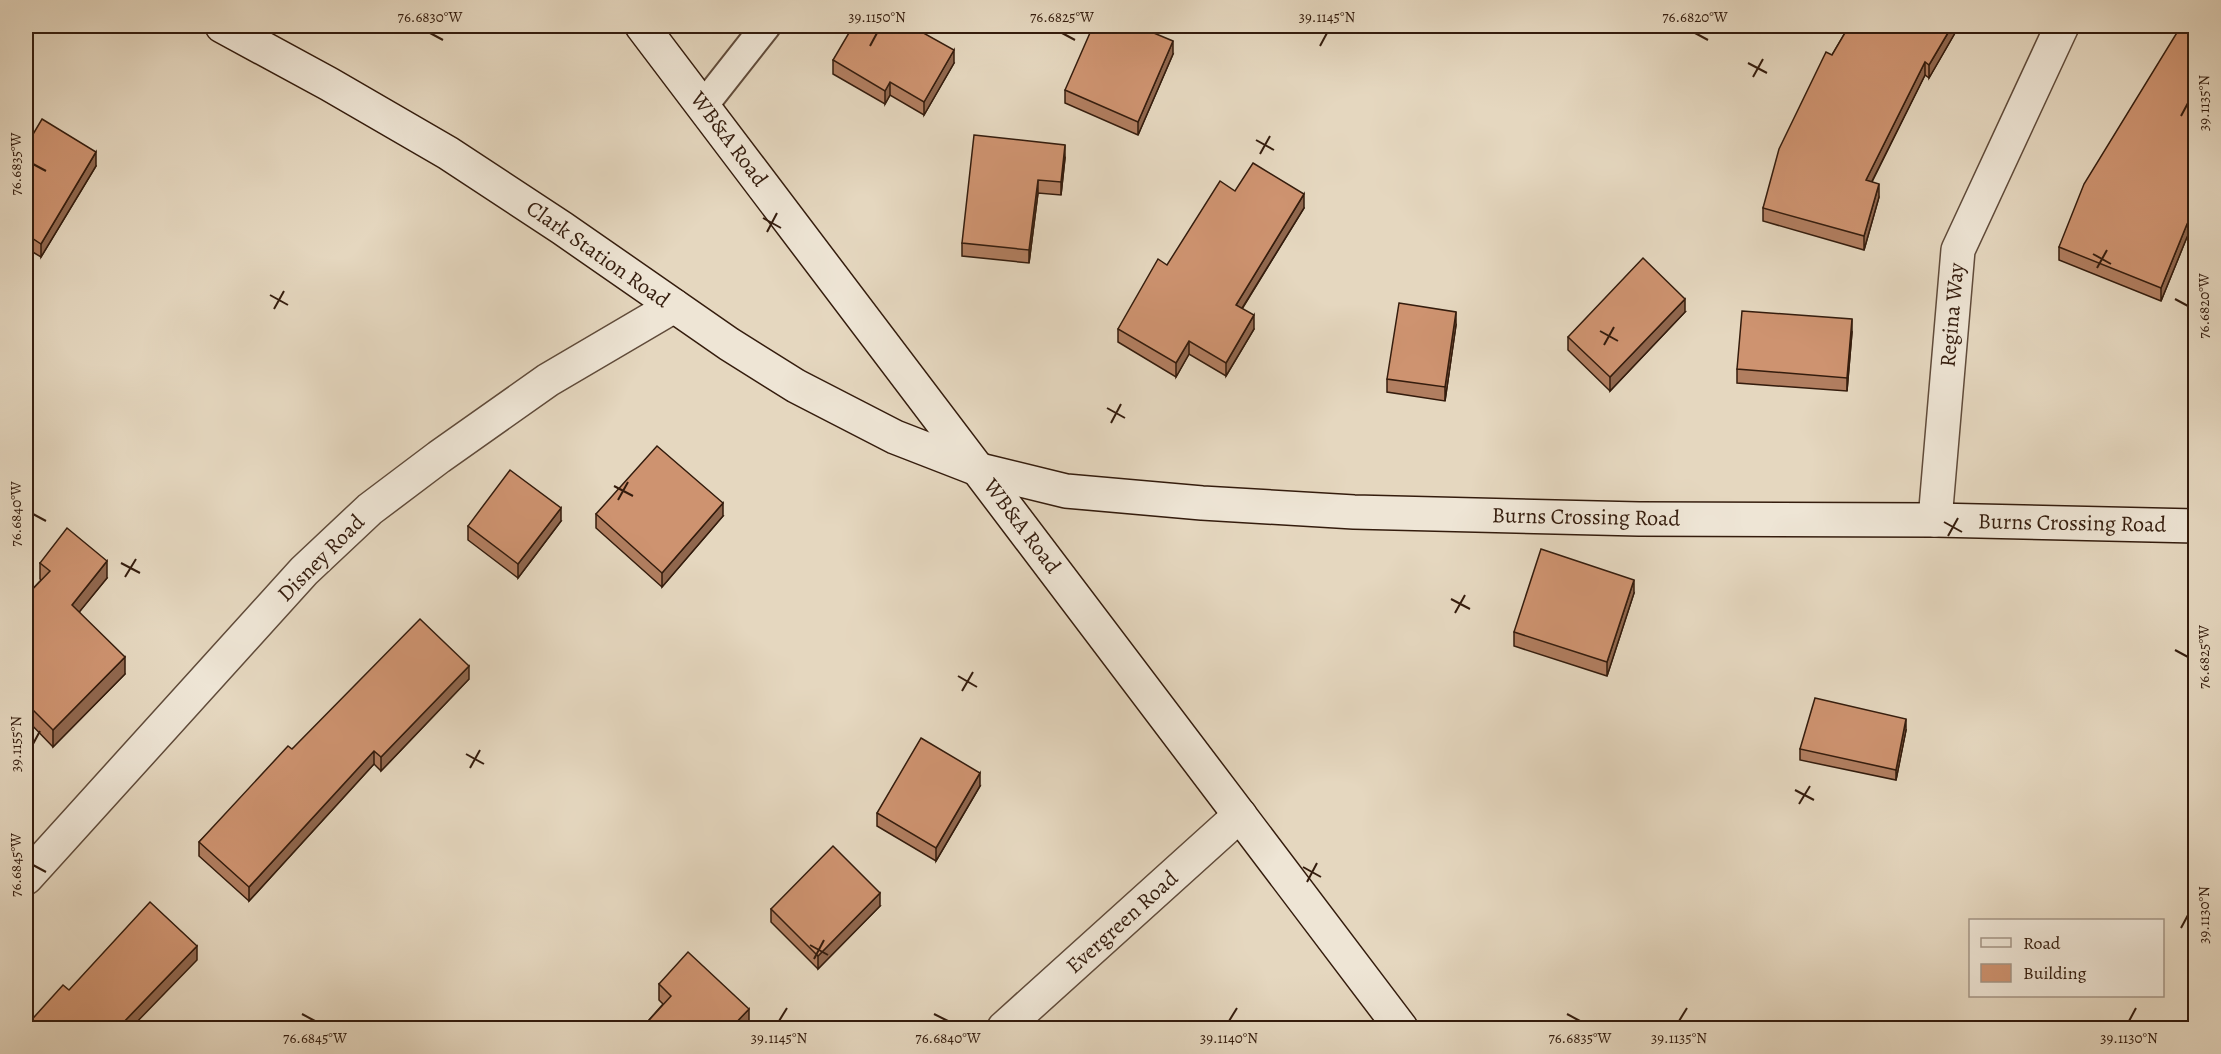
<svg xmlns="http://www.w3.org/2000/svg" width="2221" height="1054" viewBox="0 0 2221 1054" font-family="Alegreya,serif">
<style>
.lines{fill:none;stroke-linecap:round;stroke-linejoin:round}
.lane-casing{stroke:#604b3a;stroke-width:32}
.street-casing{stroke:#604b3a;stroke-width:36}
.secondary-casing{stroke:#341c0d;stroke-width:36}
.lane{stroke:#eee5d5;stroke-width:28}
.street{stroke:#eee5d5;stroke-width:33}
.secondary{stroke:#eee5d5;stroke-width:33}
.wall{fill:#b17e60;stroke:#341c0d;stroke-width:1.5}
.shaded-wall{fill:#90674e;stroke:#341c0d;stroke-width:1.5}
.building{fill:#ce9370;stroke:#341c0d;stroke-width:1.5}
.ticks{fill:none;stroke:#341c0d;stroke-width:2}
.labels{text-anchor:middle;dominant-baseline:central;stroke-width:4.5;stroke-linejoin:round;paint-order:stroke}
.street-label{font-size:22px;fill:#341c0d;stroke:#eee5d5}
.neatline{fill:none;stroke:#341c0d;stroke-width:2}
.ticks-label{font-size:15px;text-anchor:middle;fill:#341c0d}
</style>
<rect width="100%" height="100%" fill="#e5d7bf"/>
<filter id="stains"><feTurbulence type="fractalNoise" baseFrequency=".00333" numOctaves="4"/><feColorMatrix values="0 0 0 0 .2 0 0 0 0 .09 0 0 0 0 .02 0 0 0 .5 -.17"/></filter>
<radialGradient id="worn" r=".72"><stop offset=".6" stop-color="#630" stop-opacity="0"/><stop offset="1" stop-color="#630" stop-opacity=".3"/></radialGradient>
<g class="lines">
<defs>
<polyline id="lane" points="703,106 766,26"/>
<g id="street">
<polyline points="1935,520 1958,250 2062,26"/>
<polyline points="26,878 304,571 370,509 439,457 548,380 674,306"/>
<polyline points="1004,1028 1240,815"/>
</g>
<g id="secondary">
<polyline points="222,26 329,84 448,153 562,228 729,344 796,386 895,437 980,470 1066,491 1202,503 1354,512 1639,519 1935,520 2196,526"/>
<polyline points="642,26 1401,1028"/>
</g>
</defs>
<use href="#lane" class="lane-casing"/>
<use href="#street" class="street-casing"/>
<use href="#secondary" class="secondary-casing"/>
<use href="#lane" class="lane"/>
<use href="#street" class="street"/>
<use href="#secondary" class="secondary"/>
</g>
<g class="wall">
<polygon points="1849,26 1959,26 1929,78 1925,75 1872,182 1879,197 1864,250 1763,221 1763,208 1832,55"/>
<polygon points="2196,28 2196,223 2187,237 2161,301 2059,260 2059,247"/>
<polygon points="1173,54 1138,135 1065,103 1065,90"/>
<polygon points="833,60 954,63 924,115 890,95 885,104 833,74"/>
<polygon points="26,146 96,166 41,257 26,248"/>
<polygon points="1065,158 1061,195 1038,193 1029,263 962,256 962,243"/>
<polygon points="1235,191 1304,208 1242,309 1254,329 1226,376 1189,354 1176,377 1118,342 1118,329"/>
<polygon points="1685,312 1610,391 1568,350 1568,337"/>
<polygon points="1456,325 1445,401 1387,392 1387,379"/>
<polygon points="1852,332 1847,391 1737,383 1737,369"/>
<polygon points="596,514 723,516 662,587 596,528"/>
<polygon points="561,521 518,578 468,540 468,526"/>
<polygon points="40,563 107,578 79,612 125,674 53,747 26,719 26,596 41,580 40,579"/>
<polygon points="1634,593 1607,676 1514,646 1514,632"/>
<polygon points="469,679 381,771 374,764 249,901 199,856 199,842 292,749"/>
<polygon points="1906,730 1896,780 1800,760 1800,749"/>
<polygon points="980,786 936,861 877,826 877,813"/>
<polygon points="880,906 818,969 771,922 771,909"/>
<polygon points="659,984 749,1024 745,1029 641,1029 663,1004 659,1000"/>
</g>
<g class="shaded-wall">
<polygon points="1952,26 1959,26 1929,78 1929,65"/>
<polygon points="1173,41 1173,54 1138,135 1138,122"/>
<polygon points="954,50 954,63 924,115 924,102"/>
<polygon points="1925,62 1925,75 1866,193 1866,180"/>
<polygon points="890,82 890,95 885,104 885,91"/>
<polygon points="1065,145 1065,158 1061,195 1061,182"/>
<polygon points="96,152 96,166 41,257 41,244"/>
<polygon points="1038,180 1038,193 1029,263 1029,250"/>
<polygon points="1879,184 1879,197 1864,250 1864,236"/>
<polygon points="1304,194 1304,208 1236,318 1236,305"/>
<polygon points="2196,209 2196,223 2187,237 2161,301 2161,288 2187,224"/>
<polygon points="1685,299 1685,312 1610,391 1610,377"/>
<polygon points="1456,312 1456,325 1445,401 1445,387"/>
<polygon points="1254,315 1254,329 1226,376 1226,363"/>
<polygon points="1852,319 1852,332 1847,391 1847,378"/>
<polygon points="1189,341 1189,354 1176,377 1176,363"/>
<polygon points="723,503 723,516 662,587 662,573"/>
<polygon points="561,508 561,521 518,578 518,564"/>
<polygon points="107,561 107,578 72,621 72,605"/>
<polygon points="1634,580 1634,593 1607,676 1607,662"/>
<polygon points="125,657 125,674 53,747 53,730"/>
<polygon points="469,666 469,679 381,771 381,757"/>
<polygon points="1906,719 1906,730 1896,780 1896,770"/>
<polygon points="374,751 374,764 249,901 249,887"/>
<polygon points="980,773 980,786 936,861 936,848"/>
<polygon points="880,893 880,906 818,969 818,956"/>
<polygon points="197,946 197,960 130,1029 117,1029"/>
<polygon points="749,1009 749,1024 745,1029 730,1029"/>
</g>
<g class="building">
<polygon points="853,26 911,26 954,50 924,102 890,82 885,91 833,60"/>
<polygon points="1093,26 1137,26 1173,41 1138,122 1065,90"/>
<polygon points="1849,26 1952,26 1929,65 1925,62 1866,180 1879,184 1864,236 1763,208 1779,149 1826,52 1832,55"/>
<polygon points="2181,26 2191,26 2196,28 2196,209 2187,224 2161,288 2059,247 2084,184"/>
<polygon points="42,119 96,152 41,244 26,234 26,146"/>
<polygon points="974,135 1065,145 1061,182 1038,180 1029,250 962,243"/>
<polygon points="1253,163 1304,194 1236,305 1254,315 1226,363 1189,341 1176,363 1118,329 1158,259 1167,265 1220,181 1235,191"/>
<polygon points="1643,258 1685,299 1610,377 1568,337"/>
<polygon points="1399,303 1456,312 1445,387 1387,379"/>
<polygon points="1742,311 1852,319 1847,378 1737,369"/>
<polygon points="657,446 723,503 662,573 596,514"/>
<polygon points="510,470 561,508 518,564 468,526"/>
<polygon points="67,528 107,561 72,605 125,657 53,730 26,703 26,596 50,571 40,563"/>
<polygon points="1541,549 1634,580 1607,662 1514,632"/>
<polygon points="420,619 469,666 381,757 374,751 249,887 199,842 288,746 292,749"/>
<polygon points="1815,698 1906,719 1896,770 1800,749"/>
<polygon points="921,738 980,773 936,848 877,813"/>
<polygon points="833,846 880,893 818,956 771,909"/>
<polygon points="150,902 197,946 117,1029 26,1029 26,1026 63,985 69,990"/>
<polygon points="688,952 749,1009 730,1029 641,1029 671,996 659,984"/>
<polygon points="436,1021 445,1029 429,1029"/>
</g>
<path class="ticks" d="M430,33L443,40M1062,33L1075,40M1695,33L1708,40M870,46L877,33M1320,46L1327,33M1748,63L1767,73M1753,77L1763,59M2181,116L2188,103M1256,140L1274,150M1260,154L1270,136M33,164L46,171M763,218L781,228M767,232L777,213M2093,254L2111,264M2097,268L2107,250M270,295L288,305M2175,299L2188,306M274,309L284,291M1600,331L1618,341M1604,345L1614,327M1107,408L1125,418M1111,423L1121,404M614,486L633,496M618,500L628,482M33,514L46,521M1944,522L1962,532M1948,536L1958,518M121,563L140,573M125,577L136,559M1451,599L1470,609M1455,613L1465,595M2175,650L2188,657M958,676L977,687M962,691L973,672M33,744L40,731M466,754L484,764M470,768L480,750M1795,790L1814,800M1799,804L1810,786M33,865L46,872M1303,867L1321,877M1307,882L1317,863M2181,928L2188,915M810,945L828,955M814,959L824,940M302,1014L315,1021M934,1014L948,1021M1567,1014L1580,1021M779,1021L787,1008M1229,1021L1237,1008M1679,1021L1687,1008M2129,1021L2136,1008"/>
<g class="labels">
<g class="street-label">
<text transform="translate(729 139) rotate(53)">WB&amp;A Road</text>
<text transform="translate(598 254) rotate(35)">Clark Station Road</text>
<text transform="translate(1952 315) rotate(-85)">Regina Way</text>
<text transform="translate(1586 517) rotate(1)">Burns Crossing Road</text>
<text transform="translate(2072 523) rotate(1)">Burns Crossing Road</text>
<text transform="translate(1022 526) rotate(53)">WB&amp;A Road</text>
<text transform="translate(321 558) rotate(-45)">Disney Road</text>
<text transform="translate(1122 922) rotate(-42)">Evergreen Road</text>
</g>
</g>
<rect width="2221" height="1054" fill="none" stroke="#e5d7bf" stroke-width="66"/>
<rect x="1969" y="919" width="195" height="78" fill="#eee5d5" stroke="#a49585" stroke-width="1.5"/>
<rect x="1981" y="938" width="30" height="9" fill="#eee5d5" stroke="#a49585" stroke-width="1.5"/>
<text x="2023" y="949" font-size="18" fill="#341c0d">Road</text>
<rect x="1981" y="964" width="30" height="18" fill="#ce9370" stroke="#a49585" stroke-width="1.5"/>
<text x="2023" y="979" font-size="18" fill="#341c0d">Building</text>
<rect x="33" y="33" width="2155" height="988" class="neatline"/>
<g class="ticks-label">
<text x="430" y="22">76.6830°W</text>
<text x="877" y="22">39.1150°N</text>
<text x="1062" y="22">76.6825°W</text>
<text x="1327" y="22">39.1145°N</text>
<text x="1695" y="22">76.6820°W</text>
<text transform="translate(2204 103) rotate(-90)" y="5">39.1135°N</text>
<text transform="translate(16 164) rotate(-90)" y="5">76.6835°W</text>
<text transform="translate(2204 306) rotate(-90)" y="5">76.6820°W</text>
<text transform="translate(16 514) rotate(-90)" y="5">76.6840°W</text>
<text transform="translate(2204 657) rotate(-90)" y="5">76.6825°W</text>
<text transform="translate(16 744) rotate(-90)" y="5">39.1155°N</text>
<text transform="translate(16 865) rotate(-90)" y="5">76.6845°W</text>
<text transform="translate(2204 915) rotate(-90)" y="5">39.1130°N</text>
<text x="315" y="1043">76.6845°W</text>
<text x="779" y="1043">39.1145°N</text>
<text x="948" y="1043">76.6840°W</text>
<text x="1229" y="1043">39.1140°N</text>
<text x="1580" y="1043">76.6835°W</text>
<text x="1679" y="1043">39.1135°N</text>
<text x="2129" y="1043">39.1130°N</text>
</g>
<rect width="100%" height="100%" filter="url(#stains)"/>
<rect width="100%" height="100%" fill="url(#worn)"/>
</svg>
